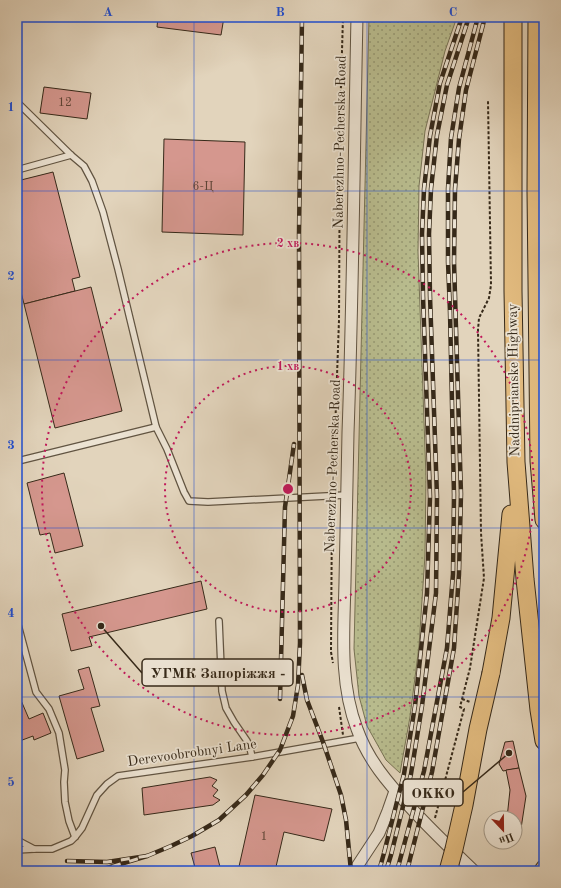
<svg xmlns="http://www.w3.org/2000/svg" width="561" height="888" viewBox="0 0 561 888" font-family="'Old Standard TT',serif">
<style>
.grass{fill:url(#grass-dots);stroke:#777253}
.building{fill:#d5978e;stroke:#362919}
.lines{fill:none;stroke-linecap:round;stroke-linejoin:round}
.service-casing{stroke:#615442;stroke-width:8}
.minor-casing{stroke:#615442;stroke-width:13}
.primary-casing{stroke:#362919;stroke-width:19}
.path{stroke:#362919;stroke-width:2;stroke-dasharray:3 2;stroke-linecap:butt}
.service{stroke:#ece3d3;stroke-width:5.5}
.minor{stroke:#ece3d3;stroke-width:11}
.primary{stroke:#e1ba7e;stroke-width:17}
.rail-casing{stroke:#362919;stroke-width:4.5}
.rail{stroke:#ece3d3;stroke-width:3;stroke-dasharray:9;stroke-linecap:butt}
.primary-bridge-casing{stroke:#362919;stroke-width:19;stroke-linecap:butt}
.primary-bridge{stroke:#e1ba7e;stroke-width:17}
.grid{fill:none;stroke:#1d4ed8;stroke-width:1;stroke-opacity:0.55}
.ring{fill:none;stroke:#c2185b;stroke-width:2;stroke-dasharray:2 4}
.labels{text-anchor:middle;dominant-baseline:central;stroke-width:3.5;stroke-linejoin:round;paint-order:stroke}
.number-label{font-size:12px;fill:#5e4436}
.street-label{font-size:14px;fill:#362919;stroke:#ece3d3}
.centre{fill:#c2185b;stroke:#ece3d3;stroke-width:2}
.ring-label{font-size:12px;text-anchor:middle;font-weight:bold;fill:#c2185b;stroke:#ece3d3;stroke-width:3.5;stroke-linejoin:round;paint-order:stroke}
.leader{fill:none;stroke:#362919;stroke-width:1.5}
.callout-dot{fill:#362919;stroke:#ece3d3;stroke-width:1.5}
.callout{fill:#ece3d3;stroke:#362919;stroke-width:1.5}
.callout-label{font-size:15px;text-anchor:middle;font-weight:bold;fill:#362919}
.neatline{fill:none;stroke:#1d4ed8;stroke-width:1.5}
.grid-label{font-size:13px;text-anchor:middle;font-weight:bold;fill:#1d4ed8}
</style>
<defs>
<pattern id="grass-dots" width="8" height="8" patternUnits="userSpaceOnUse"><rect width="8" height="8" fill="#b8bb8d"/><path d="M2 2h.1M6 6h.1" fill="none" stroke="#969872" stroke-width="1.8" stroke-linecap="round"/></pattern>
</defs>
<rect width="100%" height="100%" fill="#e2d4bc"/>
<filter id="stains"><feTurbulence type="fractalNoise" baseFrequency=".005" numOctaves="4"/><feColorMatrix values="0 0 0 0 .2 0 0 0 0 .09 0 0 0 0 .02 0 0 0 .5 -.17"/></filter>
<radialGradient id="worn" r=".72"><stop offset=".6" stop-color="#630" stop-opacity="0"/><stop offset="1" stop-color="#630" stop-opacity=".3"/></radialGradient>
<polygon class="grass" points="369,17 457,17 445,51 425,131 419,186 418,252 426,477 425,555 419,646 410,717 400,773 386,760 367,726 359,696 354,649"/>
<g class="building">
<polygon points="158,17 224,17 221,35 157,27"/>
<polygon points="44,87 91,93 87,119 40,113"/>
<polygon points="164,139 245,142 243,235 162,232"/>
<polygon points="53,172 80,277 72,279 75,291 24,304 21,292 17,293 17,181"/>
<polygon points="91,287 122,411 55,428 24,304"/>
<polygon points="64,473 83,546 55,553 50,533 40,535 27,483"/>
<polygon points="17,519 21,533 17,534"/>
<polygon points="201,581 207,609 89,637 92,646 71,651 62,614"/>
<polygon points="89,667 100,706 91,708 104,751 77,759 59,696 84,689 78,670"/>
<polygon points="17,691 29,719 43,713 51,733 34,740 33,736 17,742"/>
<polygon points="513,741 519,768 503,771 499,764 505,742"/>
<polygon points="519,768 526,796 520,835 515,834 515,818 507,818 510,790 506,770"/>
<polygon points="210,777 217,780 212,786 218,790 213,796 220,800 213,805 144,815 142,788"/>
<polygon points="255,795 332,809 324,841 284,832 275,871 238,871"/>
<polygon points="215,847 221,871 196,871 191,853"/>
</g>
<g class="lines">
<defs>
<g id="service">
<polyline points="17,102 71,155 84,166 92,181 103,212 118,269 156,427 167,449 184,492 189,501 208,502 346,495"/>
<polyline points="17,170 71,155"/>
<polyline points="17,457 18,461 156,427"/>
<polyline points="17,621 36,692 49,709 59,733 65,770 64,782 65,802 69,821 75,837"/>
<polyline points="219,621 222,691 226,708 234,722 247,741 250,748 252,757"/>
<polyline points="17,840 34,849 52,849 71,841 75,837 82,828 97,795 107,784 118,776 252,757 360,738"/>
<polyline points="17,850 34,849"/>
</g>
<g id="minor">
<path d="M357,17C354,156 353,294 348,433C347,482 346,532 345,582C344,631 339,682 357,729C368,760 388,783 410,807C430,829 452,850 474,871"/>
<polyline points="354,871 379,833 388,811 395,791"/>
</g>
<g id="primary">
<polyline points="513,17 513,291 516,462 525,579 539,710 544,741"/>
<polyline points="537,17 536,191 539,461 544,520"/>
<polyline points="491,673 501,618 511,514"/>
<polyline points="543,871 544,869"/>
</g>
</defs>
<use href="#service" class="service-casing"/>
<use href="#minor" class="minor-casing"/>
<use href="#primary" class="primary-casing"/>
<g class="path">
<polyline points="333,488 339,320 340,119 343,17"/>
<polyline points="332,502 331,652 333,663"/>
<polyline points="462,699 470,702"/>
<polyline points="339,707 343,735"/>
<polyline points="435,818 464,709 460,707 470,668 484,578 481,533 478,330 479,318 489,298 491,285 488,101"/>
</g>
<use href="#service" class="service"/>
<use href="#minor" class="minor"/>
<use href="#primary" class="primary"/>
<defs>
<g id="rail">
<polyline points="302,675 307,700 323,742 341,795 346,820 351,871"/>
<polyline points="280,699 285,507 294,444"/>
<polyline points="147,856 171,846 192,836 219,820 246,795 263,775 280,750 293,716 298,685 300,643 299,233 302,17"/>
<polyline points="67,861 107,862 147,856 97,871"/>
<polyline points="379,871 384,853 404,774 415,706 427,593 430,497 423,296 422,234 424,189 430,136 440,83 462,17"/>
<polyline points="386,871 391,855 411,774 422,706 436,593 437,497 430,296 429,234 431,189 437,135 447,85 469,17"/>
<polyline points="397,871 424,771 447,648 453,574 454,495 450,312 448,262 448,189 451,138 459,88 478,17"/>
<polyline points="407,871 432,772 454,648 459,574 461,494 454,262 455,189 459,139 466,90 485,17"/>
</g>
</defs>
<use href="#rail" class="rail-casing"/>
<use href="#rail" class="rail"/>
<defs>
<polyline id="primary-bridge" points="448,871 454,849 464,805 478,729 491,673"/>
</defs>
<use href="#primary-bridge" class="primary-bridge-casing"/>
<use href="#primary-bridge" class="primary-bridge"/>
</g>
<path class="grid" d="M194,17V871M367,17V871M17,191H544M17,360H544M17,528H544M17,697H544"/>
<g class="ring">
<circle cx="288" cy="489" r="123"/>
<circle cx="288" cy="489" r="246"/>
</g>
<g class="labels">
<g class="number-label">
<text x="65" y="103">12</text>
<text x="203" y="187">6-Ц</text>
<text x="264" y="837">1</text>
</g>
<g class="street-label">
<text transform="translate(340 142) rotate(-89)">Naberezhno-Pecherska Road</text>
<text transform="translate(514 380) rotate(-91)">Naddniprianske Highway</text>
<text transform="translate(333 466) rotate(-88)">Naberezhno-Pecherska Road</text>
<text transform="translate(192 753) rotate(-8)">Derevoobrobnyi Lane</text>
</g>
</g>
<circle cx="288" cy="489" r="6" class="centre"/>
<g class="ring-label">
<text x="288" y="247">2 хв</text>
<text x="288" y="370">1 хв</text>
</g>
<path class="leader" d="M101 626L142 673M509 753L463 792"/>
<g class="callout-dot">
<circle cx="101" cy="626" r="4"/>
<circle cx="509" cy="753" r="4"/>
</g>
<g class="callout">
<rect x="142" y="659" width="151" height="27" rx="4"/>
<rect x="403" y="779" width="60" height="27" rx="4"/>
</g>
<g class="callout-label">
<text x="218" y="678">УГМК Запоріжжя -</text>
<text x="433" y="798">OKKO</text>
</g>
<rect width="561" height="888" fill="none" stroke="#e2d4bc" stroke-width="44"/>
<g transform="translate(503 830) rotate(158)"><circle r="19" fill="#ece3d3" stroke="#a39989"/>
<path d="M0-3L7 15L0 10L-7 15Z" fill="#8f2418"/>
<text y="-6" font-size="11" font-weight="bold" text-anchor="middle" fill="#362919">Пн</text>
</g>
<rect x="22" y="22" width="517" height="844" class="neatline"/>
<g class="grid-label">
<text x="108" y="16">A</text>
<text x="280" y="16">B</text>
<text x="453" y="16">C</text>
<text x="11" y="111">1</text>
<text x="11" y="280">2</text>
<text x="11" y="449">3</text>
<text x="11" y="617">4</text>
<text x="11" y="786">5</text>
</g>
<rect width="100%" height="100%" filter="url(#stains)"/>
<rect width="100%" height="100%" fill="url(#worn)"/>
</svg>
